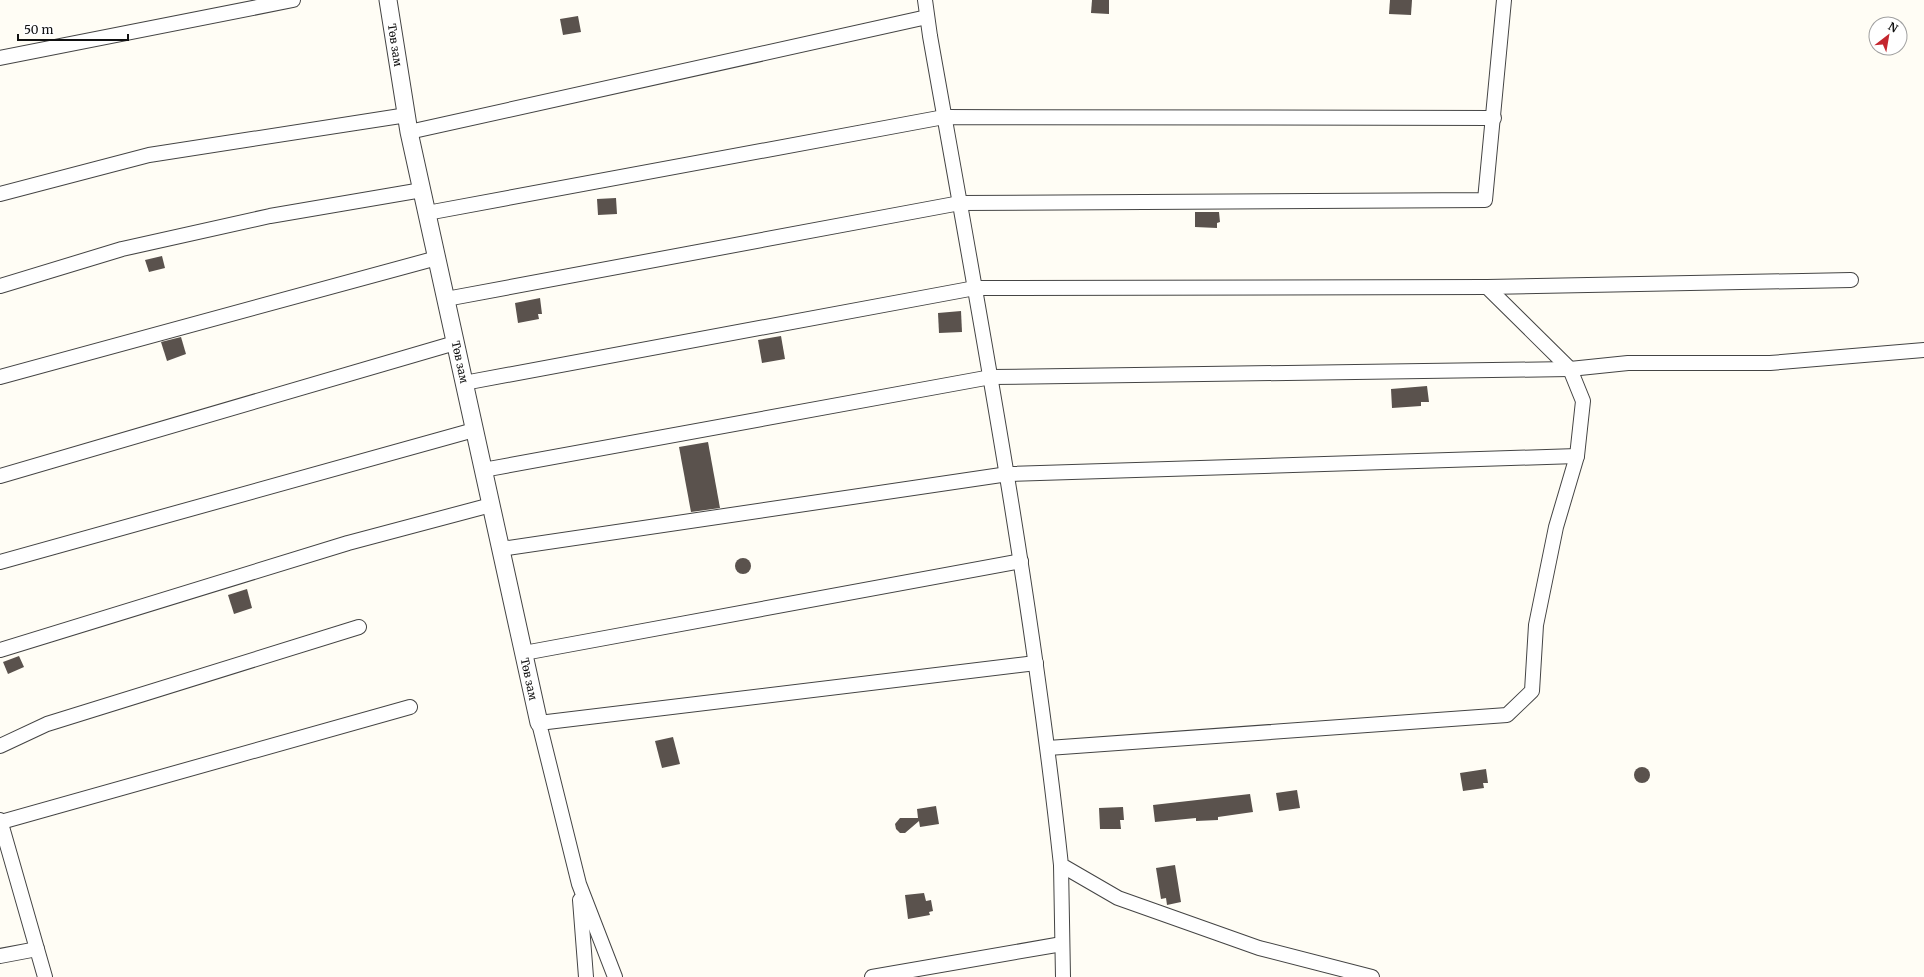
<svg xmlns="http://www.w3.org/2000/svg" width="1924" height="977" viewBox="0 0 1924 977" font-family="Merriweather,serif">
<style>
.building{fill:#5a524d}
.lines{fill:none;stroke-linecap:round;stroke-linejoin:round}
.minor-casing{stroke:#444;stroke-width:16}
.tertiary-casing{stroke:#444;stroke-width:19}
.minor{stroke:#fff;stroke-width:14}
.tertiary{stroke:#fff;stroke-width:17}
.labels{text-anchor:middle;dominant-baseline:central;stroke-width:4;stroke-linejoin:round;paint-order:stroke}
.street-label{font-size:11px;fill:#111;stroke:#fff}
</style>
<rect width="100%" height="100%" fill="#fffdf5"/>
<g class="building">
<polygon points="1092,0 1109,0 1109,14 1091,13"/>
<polygon points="1390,0 1412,0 1411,15 1389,14"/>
<polygon points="578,16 581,32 563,35 560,19"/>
<polygon points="616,198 617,214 598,215 597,199"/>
<polygon points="1195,212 1219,212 1220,222 1217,223 1217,228 1195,227"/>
<polygon points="162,256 165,268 149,272 145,260"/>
<polygon points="540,298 542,314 538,314 539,319 518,323 515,303"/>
<polygon points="961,311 962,332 939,333 938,313"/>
<polygon points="781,336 785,359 762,363 758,340"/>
<polygon points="181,337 186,354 167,361 161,342"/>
<polygon points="1427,386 1429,402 1421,402 1421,406 1392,408 1391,389"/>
<polygon points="708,442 720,508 691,512 679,447"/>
<circle cx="743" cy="566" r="8"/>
<polygon points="247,589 252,608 234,614 228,595"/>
<polygon points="19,656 24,667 8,674 3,662"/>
<polygon points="673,737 680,764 662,768 655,741"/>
<circle cx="1642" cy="775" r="8"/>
<polygon points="1486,769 1488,783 1483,783 1484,788 1463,791 1460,773"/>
<polygon points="1297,790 1300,808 1279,811 1276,793"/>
<polygon points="1250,794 1253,812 1218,817 1218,820 1196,821 1196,818 1155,822 1153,805"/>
<polygon points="936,806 939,824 920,827 919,821 905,833 900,833 896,829 895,824 900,818 918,818 917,809"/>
<polygon points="1123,807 1124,820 1120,820 1121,829 1100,829 1099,808"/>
<polygon points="1175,865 1181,902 1167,905 1166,898 1161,899 1156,868"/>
<polygon points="924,893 926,901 931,900 933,911 929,912 930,915 908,919 905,895"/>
</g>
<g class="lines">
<defs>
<g id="minor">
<path d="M925,0L930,36C979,312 1031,587 1061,865L1118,898L1259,948L1372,977"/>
<polyline points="0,58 293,0"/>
<polyline points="409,132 927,17"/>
<polyline points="0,194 149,155 407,115"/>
<polyline points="427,213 944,117 1494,118"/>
<polyline points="0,286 122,249 270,216 422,190"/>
<polyline points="446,299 960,203 1485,200 1504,0"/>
<polyline points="0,377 437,258"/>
<polyline points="464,383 975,288 1487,287 1851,280"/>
<polyline points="483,470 991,377 1570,369 1628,363 1770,363 1924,350"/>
<polyline points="0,476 455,343"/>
<polyline points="501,549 1008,474 1577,456"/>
<polyline points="0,562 474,430"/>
<polyline points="0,650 348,543 491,505"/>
<polyline points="524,653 1021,561"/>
<polyline points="0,746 47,724 359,627"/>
<polyline points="1048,748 1507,715 1532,691 1536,625 1556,527 1577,456 1583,401 1570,369 1487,287"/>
<polyline points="0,820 45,977"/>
<polyline points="1,822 410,707"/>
<polyline points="1061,865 1063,977"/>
<polyline points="580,900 586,977"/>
<polyline points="0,956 37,949"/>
<polyline points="615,977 579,884 539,723 1036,663"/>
<polyline points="872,977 1062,944"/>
</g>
<polyline id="tertiary" points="388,0 409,132 539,723"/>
</defs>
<use href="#minor" class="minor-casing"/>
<use href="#tertiary" class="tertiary-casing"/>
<use href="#minor" class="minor"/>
<use href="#tertiary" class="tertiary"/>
</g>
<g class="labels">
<g class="street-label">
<text transform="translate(395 45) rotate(81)">Төв зам</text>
<text transform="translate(460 362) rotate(78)">Төв зам</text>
<text transform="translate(529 679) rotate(78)">Төв зам</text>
</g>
</g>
<g transform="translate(1888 36) rotate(31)"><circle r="19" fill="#ffffff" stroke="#a0a0a0"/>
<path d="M0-3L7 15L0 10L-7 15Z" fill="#c4262e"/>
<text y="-6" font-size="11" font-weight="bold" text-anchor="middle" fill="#111111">N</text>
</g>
<path d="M18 34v6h110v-6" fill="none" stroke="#111111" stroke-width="2"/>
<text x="24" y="34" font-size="12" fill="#111111" stroke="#ffffff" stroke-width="3" paint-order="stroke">50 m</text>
</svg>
